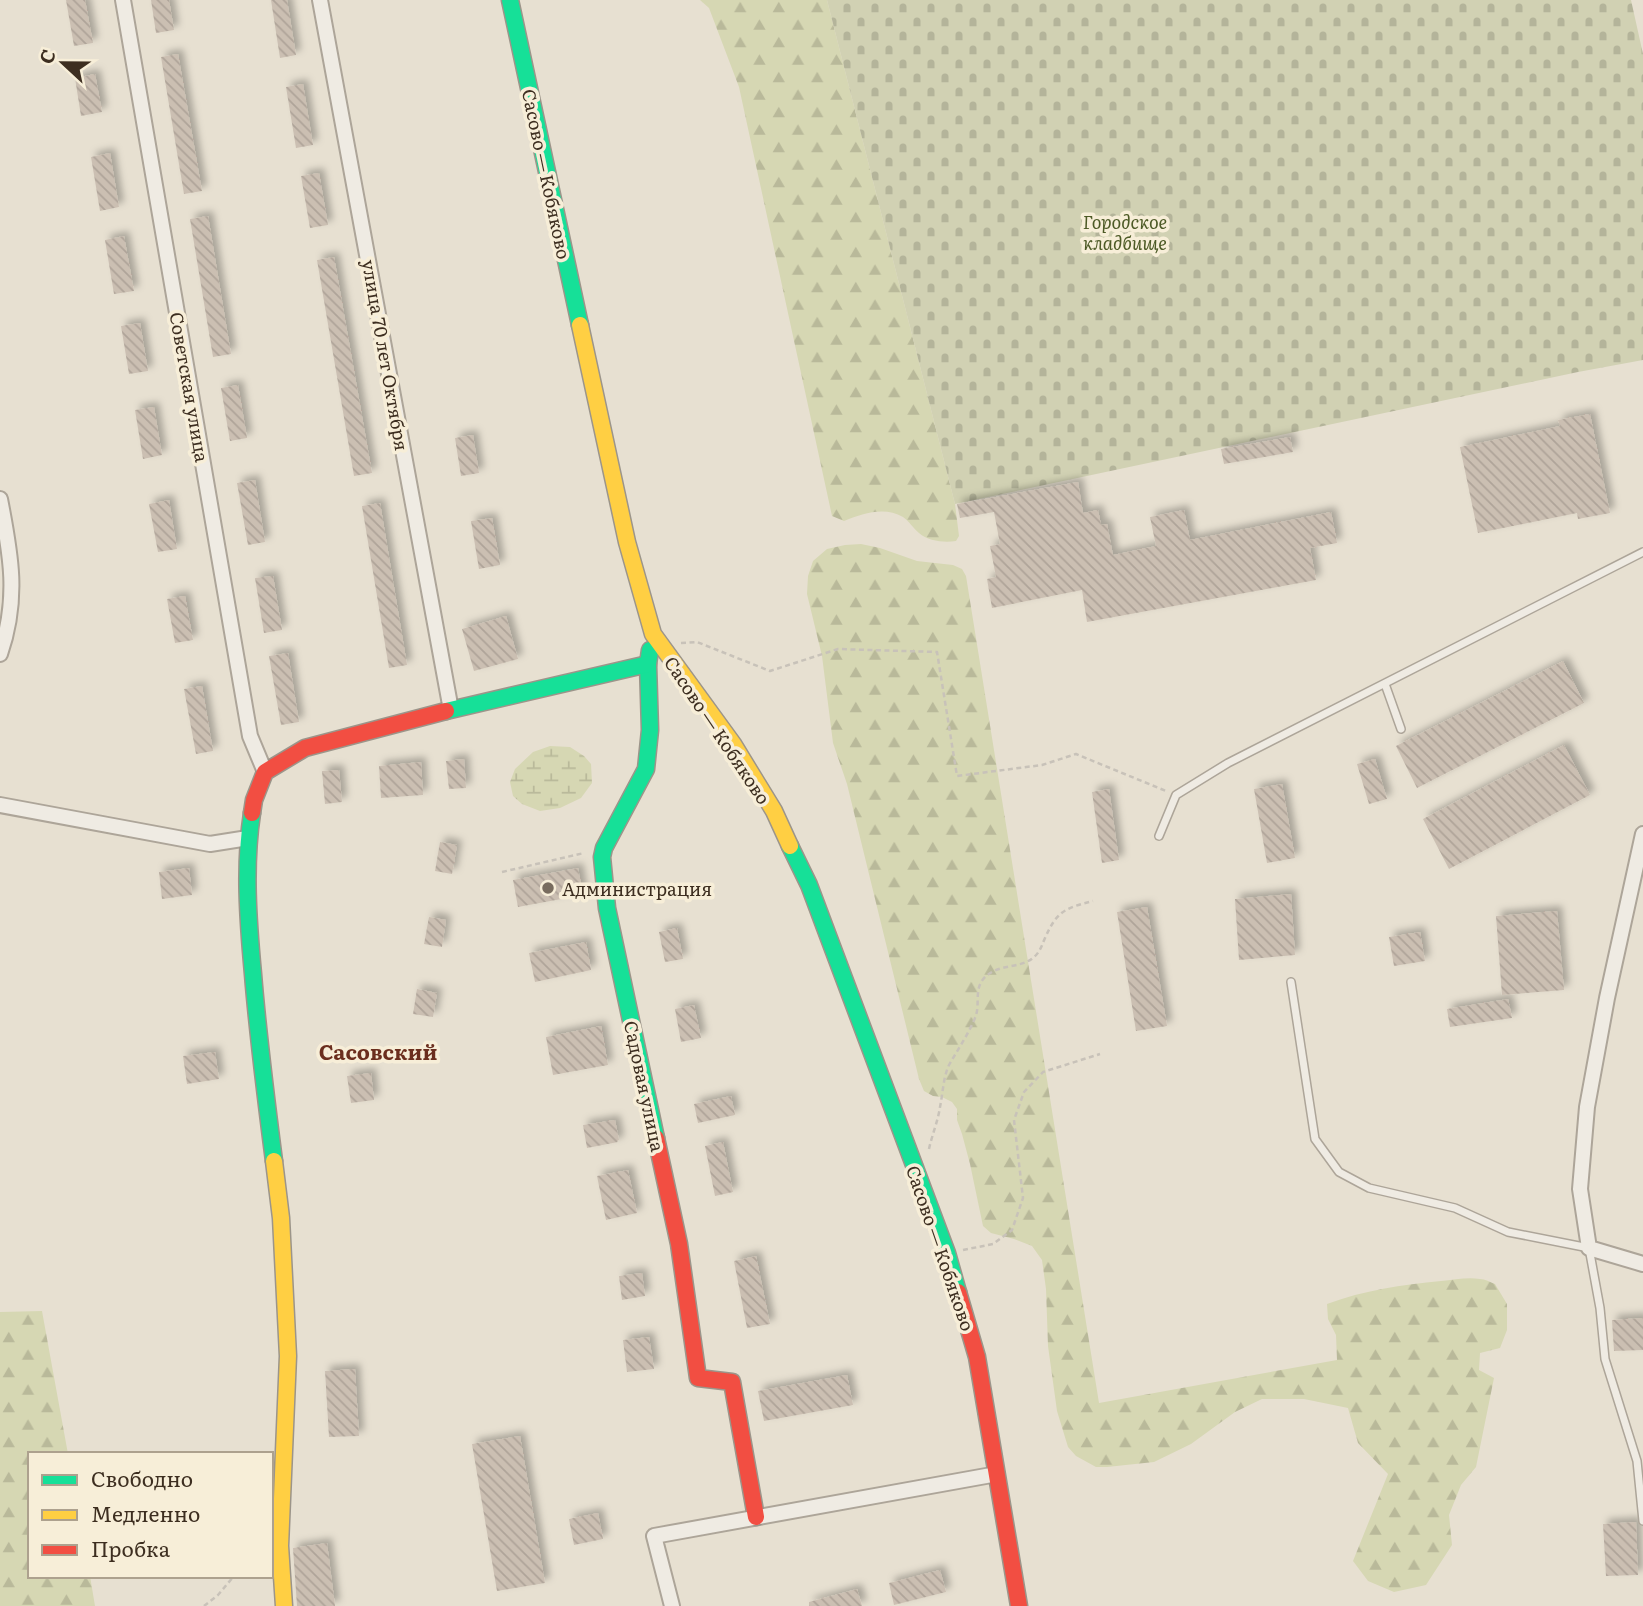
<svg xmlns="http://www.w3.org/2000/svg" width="1643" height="1606" viewBox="0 0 1643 1606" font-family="Literata,serif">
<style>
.forest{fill:url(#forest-firs)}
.wetland{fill:url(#wetland-marsh)}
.cemetery{fill:url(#cemetery-stones)}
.building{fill:url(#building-back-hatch);filter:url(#shadow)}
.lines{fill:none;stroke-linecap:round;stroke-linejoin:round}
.lane-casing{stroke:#ada599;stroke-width:10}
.street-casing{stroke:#ada599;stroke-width:18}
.fast-casing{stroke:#9c958a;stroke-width:19}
.slow-casing{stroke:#9c958a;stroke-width:19}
.jam-casing{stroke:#9c958a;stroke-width:19}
.path{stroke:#c8c2b9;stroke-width:2.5;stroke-dasharray:5 3.5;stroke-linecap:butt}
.lane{stroke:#efebe3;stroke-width:7}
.street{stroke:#efebe3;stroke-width:14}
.fast{stroke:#16e098;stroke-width:16}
.slow{stroke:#ffcf43;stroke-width:16}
.jam{stroke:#f24e42;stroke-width:16}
.poi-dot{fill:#786c5e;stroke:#f7eed8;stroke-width:2.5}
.labels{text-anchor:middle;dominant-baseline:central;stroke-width:7;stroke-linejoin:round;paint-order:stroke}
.street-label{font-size:18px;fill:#3d2e20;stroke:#f7eed8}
.park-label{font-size:18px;font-style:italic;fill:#4d5a26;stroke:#f7eed8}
.poi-label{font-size:18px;fill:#3d2e20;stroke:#f7eed8;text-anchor:start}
.quarter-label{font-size:21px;font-weight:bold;fill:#6b2e1e;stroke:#f7eed8}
</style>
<defs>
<pattern id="forest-firs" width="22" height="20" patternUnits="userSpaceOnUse" patternTransform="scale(1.75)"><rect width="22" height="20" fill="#d6d7b3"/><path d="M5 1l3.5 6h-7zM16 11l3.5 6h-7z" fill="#b9b99a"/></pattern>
<pattern id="wetland-marsh" width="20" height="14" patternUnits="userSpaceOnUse" patternTransform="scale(1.75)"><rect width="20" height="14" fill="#d6d7b3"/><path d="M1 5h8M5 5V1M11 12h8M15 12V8" fill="none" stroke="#b9b99a"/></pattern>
<pattern id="cemetery-stones" width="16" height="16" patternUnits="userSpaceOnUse" patternTransform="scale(1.75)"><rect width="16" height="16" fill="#d1d1b3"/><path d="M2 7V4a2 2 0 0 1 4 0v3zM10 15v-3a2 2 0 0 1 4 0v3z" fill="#b4b49a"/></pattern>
<pattern id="building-back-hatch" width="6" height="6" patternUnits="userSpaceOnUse" patternTransform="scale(1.75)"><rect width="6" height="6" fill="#cbbfb2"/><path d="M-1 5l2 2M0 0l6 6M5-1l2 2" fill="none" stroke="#afa499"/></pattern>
<filter id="shadow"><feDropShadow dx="5" dy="-5" stdDeviation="3.5" flood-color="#0004"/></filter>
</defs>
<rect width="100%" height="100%" fill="#e7e0d1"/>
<g class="forest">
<path d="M700,0H827L955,504L959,536L956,541C944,543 928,541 919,533C913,528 909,521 903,517C884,506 862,514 844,521L832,516L739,87L709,8Z"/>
<path d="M861,544L880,548L917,561L953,565L962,569L966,576L1099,1403L1337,1360L1336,1335L1328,1319L1327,1304C1364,1290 1402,1285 1441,1281C1454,1280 1467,1277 1480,1279C1485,1279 1490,1282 1495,1284L1507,1304V1330L1500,1348L1480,1353L1479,1370L1494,1378L1476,1467L1461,1485L1449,1515L1452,1545L1426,1585L1394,1592L1368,1581L1353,1561L1388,1474L1358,1443L1348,1408L1304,1399H1262L1235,1412L1191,1444L1154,1462L1107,1467H1096L1076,1456L1068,1447L1057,1411L1048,1346L1046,1289L1042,1260L1032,1246L1014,1239L991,1233L983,1226L970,1164L962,1134L957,1120V1109L952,1102L942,1097L933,1096L924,1091L919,1079L847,784L833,743L822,656L807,594L808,576L813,561L827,549L845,545Z"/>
<polygon points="42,1311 68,1454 30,1454 30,1576 90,1576 95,1606 0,1606 0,1312"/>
</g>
<polygon class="wetland" points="550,746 570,747 584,756 591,764 592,783 581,798 560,808 540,811 522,804 513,796 510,782 515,769 533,752"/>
<polygon class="cemetery" points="827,0 1631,0 1643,54 1643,360 1578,372 955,504"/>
<g class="building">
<polygon points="66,0 85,0 93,43 74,46"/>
<polygon points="151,0 169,0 174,30 156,33"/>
<polygon points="271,0 287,0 296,55 280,58"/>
<polygon points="178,54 202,191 184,194 161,57"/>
<polygon points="95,74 102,112 81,116 75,78"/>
<polygon points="303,84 313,145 296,148 286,87"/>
<polygon points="110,153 119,207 100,211 91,157"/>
<polygon points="319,173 328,225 310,228 301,176"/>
<polygon points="208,216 231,354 213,357 190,219"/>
<polygon points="124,236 134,291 114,294 105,240"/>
<polygon points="334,257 372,473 354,476 317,260"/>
<polygon points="140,323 148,371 129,374 121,326"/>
<polygon points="238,385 247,438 230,441 221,388"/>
<polygon points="154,407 162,455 143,459 135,410"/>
<polygon points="1590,414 1610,513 1578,519 1577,513 1478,533 1460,447 1560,426 1558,420"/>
<polygon points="473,435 479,473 461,476 455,438"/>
<polygon points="1290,437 1293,452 1224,464 1221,449"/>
<polygon points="255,480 265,542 248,545 237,483"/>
<polygon points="1078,482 1083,513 1098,510 1101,525 1107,524 1113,555 1156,546 1150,517 1184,510 1190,540 1331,512 1337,543 1310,548 1316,580 1087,622 1082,590 992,608 987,579 996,577 990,546 1000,544 994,512 960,518 957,504"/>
<polygon points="169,500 177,549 158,552 149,504"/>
<polygon points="380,503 407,665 389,668 362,506"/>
<polygon points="492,518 500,565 479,569 471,521"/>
<polygon points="273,576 282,630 264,633 255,578"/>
<polygon points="185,596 193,640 175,643 167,599"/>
<polygon points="506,616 518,659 474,671 462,629"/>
<polygon points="288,653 299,722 281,725 269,656"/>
<polygon points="1563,661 1584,703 1417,788 1396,746"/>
<polygon points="202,686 213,751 196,754 184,689"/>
<polygon points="1564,745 1590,795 1449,869 1423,819"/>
<polygon points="464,759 466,788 449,789 446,761"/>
<polygon points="1375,759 1387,799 1369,804 1357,764"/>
<polygon points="421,762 423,795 381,798 379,766"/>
<polygon points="339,770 342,802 325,804 322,771"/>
<polygon points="1282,784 1295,858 1267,863 1254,789"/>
<polygon points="1109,789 1119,860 1102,863 1092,792"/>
<polygon points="440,842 457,845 452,874 435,871"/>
<polygon points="189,868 192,895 162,899 159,872"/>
<polygon points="578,868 583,895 518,907 513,880"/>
<polygon points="1291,894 1295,955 1239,960 1235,899"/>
<polygon points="1147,907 1167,1026 1136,1031 1117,912"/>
<polygon points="1557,911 1564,990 1502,995 1496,916"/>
<polygon points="429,917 446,920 442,947 424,944"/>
<polygon points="677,928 683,959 665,962 659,932"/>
<polygon points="1420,932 1425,961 1394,966 1389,937"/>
<polygon points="586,942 591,970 535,982 529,953"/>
<polygon points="417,989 437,993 433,1017 413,1014"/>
<polygon points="1508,999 1512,1018 1450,1027 1447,1009"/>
<polygon points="694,1005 701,1038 681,1042 675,1009"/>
<polygon points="601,1026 608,1065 553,1075 546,1037"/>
<polygon points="215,1052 219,1079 187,1084 183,1056"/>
<polygon points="371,1073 374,1100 351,1103 347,1076"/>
<polygon points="731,1096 735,1115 698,1123 694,1104"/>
<polygon points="615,1120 619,1140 617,1141 618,1142 587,1148 583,1125"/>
<polygon points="723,1142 733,1192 715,1196 705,1146"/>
<polygon points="628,1170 637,1213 606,1220 597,1176"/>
<polygon points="756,1256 770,1324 747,1328 734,1261"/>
<polygon points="642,1273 645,1296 622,1300 619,1276"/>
<polygon points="1643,1318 1643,1350 1614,1351 1612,1320"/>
<polygon points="649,1337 654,1369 627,1372 623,1340"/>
<polygon points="355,1369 359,1436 329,1437 325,1371"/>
<polygon points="847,1375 853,1405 764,1421 758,1391"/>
<polygon points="520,1436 545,1583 497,1591 472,1444"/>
<polygon points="598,1513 603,1539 574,1545 569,1519"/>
<polygon points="1636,1522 1638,1575 1606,1576 1603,1524"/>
<polygon points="327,1543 335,1606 297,1606 293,1548"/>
<polygon points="940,1570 946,1592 894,1605 889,1583"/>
<polygon points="857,1589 862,1606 809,1606 809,1602"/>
</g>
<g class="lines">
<defs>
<g id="lane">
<polyline points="1385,684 1401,729"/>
<polyline points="1159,836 1176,795 1228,763 1643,552"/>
<polyline points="1291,982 1315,1139 1339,1172 1369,1188 1455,1208 1508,1232 1589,1248 1600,1308 1605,1359 1637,1461 1643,1521"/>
</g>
<g id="street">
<polyline points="123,0 250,736 265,772"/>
<polyline points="320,0 451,710"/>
<path d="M0,499C11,555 19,599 0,654"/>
<polyline points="0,805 210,844 248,838"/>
<polyline points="1643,834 1607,998 1587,1107 1580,1189 1589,1248 1643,1264"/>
<polyline points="672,1606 654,1536 997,1474"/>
</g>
<g id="fast">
<polyline points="510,0 580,325"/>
<polyline points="650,650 648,664 650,730 646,769 604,848 602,857 607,908 656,1138"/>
<polyline points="446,711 648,664"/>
<path d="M252,813C244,866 248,920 253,974C258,1037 266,1099 274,1161"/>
<polyline points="790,846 809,885 947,1253 958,1292"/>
</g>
<g id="slow">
<polyline points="580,325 627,542 653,634 733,744 774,811 790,846"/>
<polyline points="274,1161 281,1218 288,1356 280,1546 284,1606"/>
</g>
<g id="jam">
<polyline points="252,813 254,800 265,772 305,748 446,711"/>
<polyline points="656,1138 679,1244 698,1378 732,1382 756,1517"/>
<polyline points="958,1292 977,1357 1019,1606"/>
</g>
</defs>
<use href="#lane" class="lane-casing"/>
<use href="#street" class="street-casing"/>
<use href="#fast" class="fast-casing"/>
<use href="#slow" class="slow-casing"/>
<use href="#jam" class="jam-casing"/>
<g class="path">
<polyline points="681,643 697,642 770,671 838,649 937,652 957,776 1042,765 1076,754 1166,791"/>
<polyline points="502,872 584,853"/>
<path d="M929,1149C932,1135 938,1121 940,1107C943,1093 943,1078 949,1065C958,1049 968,1035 975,1018C981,1004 973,989 985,977C1000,963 1021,969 1034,957C1040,952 1042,945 1045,938C1057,911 1065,908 1093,901"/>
<polyline points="963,1250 993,1244 1012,1230 1023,1198 1014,1120 1024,1092 1043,1072 1100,1054"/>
<polyline points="204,1606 218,1595 234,1576"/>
</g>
<use href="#lane" class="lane"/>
<use href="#street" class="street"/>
<use href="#fast" class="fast"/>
<use href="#slow" class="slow"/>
<use href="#jam" class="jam"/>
</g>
<circle class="poi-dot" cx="548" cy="888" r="7"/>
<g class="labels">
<g class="street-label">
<text transform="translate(547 174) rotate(78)">Сасово — Кобяково</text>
<text transform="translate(386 355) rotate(80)">улица 70 лет Октября</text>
<text transform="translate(190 387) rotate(80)">Советская улица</text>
<text transform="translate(718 730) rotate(56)">Сасово — Кобяково</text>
<text transform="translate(645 1086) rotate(78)">Садовая улица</text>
<text transform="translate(941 1248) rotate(71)">Сасово — Кобяково</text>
</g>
<g class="park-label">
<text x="1125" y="221">Городское<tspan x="1125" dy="21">кладбище</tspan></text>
</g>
<g class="poi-label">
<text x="562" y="888">Администрация</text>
</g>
<g class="quarter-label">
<text x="378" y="1050">Сасовский</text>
</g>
</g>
<rect x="28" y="1452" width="245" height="126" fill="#f7eed8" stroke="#ada18e" stroke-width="2"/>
<rect x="42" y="1475" width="35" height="10" fill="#16e098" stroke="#ada18e" stroke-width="2"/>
<text x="91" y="1487" font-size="21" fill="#3d2e20">Свободно</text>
<rect x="42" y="1510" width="35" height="10" fill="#ffcf43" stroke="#ada18e" stroke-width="2"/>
<text x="91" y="1522" font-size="21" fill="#3d2e20">Медленно</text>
<rect x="42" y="1545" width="35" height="10" fill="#f24e42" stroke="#ada18e" stroke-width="2"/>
<text x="91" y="1557" font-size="21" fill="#3d2e20">Пробка</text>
<g transform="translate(63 63) rotate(292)" stroke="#f7eed8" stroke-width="5" paint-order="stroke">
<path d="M0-5L12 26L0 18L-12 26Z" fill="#3d2e20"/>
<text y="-10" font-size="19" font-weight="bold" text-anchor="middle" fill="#3d2e20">С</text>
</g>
</svg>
